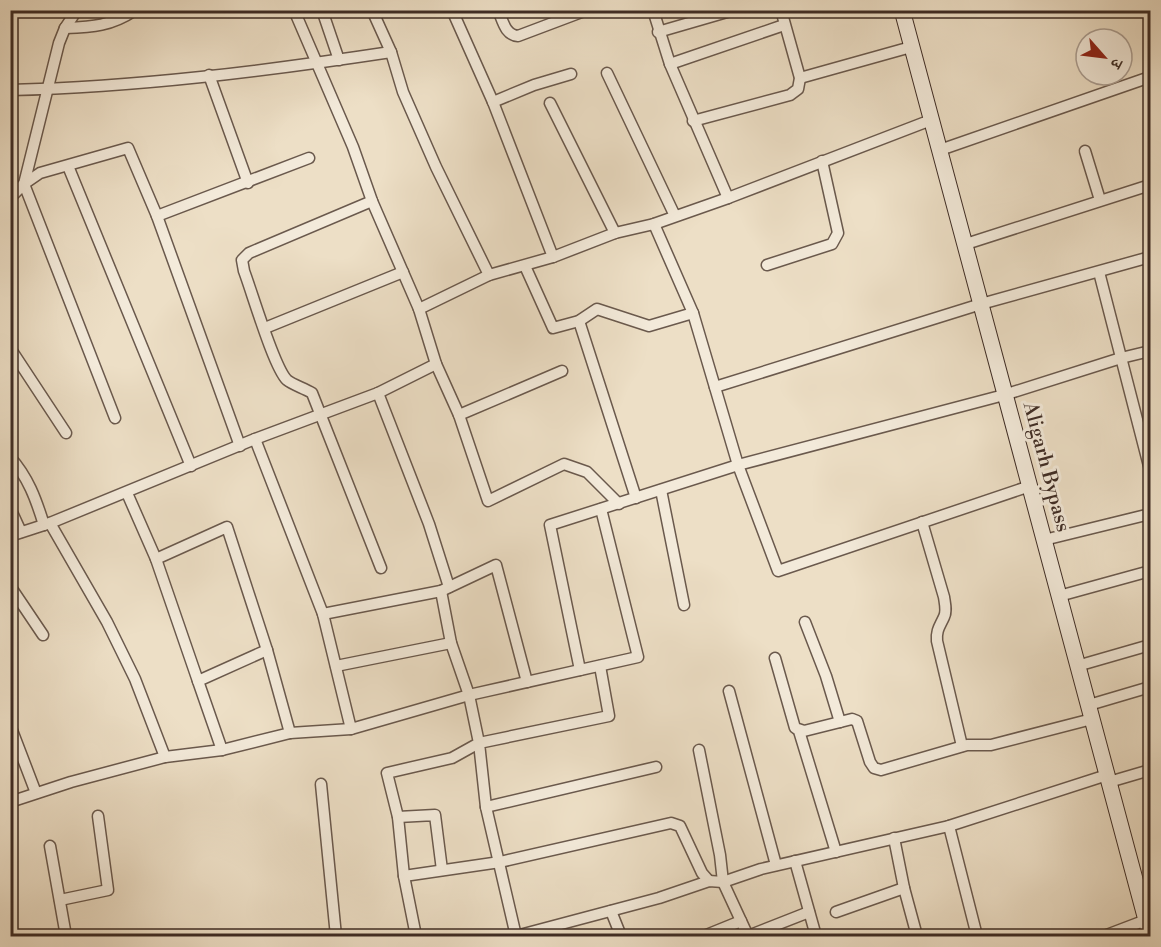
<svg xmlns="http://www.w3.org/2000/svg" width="1161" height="947" viewBox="0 0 1161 947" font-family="'Libre Bodoni','Noto Serif Devanagari',serif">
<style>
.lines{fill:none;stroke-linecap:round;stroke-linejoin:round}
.street-casing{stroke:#6a594d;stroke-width:13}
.secondary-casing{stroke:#3e2c25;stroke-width:17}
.street{stroke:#f3eada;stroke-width:10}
.secondary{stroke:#f3eada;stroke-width:15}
.labels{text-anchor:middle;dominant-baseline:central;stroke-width:6;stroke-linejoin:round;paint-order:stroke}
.street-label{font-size:20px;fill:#3e2c25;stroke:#f3eada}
</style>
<rect width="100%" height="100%" fill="#eddfc6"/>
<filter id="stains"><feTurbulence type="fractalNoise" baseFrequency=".00333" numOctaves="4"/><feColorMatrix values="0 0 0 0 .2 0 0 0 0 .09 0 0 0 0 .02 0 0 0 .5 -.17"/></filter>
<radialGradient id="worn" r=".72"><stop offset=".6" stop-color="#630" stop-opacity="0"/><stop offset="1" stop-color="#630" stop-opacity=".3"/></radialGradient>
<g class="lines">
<defs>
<g id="street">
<polyline points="77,10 65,28 59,43 24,184 115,418"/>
<polyline points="294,10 353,147 372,201 419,309"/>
<polyline points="322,10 339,60"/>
<polyline points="372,10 391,52 403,92 436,167 489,275"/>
<polyline points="452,10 493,102 553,257"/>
<path d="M498,10C503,21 505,35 518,36L587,10"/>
<polyline points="653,10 670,64 728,198"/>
<path d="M65,28C93,27 111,26 135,10"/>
<polyline points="658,32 734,10"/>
<polyline points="670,64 784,25"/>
<polyline points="607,73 675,216"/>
<polyline points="209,75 248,183"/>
<polyline points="800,78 911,47"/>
<path d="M10,90C138,87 265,71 391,52"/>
<polyline points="493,102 534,85 571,74"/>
<polyline points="550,103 615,233"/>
<polyline points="693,121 790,95 798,89 800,78 781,10"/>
<polyline points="940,150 1150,77"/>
<polyline points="1085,151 1100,200"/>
<polyline points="68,166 191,466"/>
<polyline points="10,198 24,184 40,173 128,148 157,216 240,446"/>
<path d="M372,201L249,253L242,260L244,271C252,292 274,368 287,380C293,385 304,388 312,393L381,568"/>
<polyline points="157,216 309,158"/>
<polyline points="654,224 693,313 738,465 778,571 1030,486"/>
<polyline points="966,244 1150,185"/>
<polyline points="767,265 832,244 838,233 822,161"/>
<polyline points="525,266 553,328 579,321 597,309 649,326 693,313"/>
<polyline points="1099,272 1150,470"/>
<polyline points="579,321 636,498"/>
<polyline points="265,328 403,272"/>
<polyline points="10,348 66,433"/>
<polyline points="715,387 981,304 1150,257"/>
<polyline points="378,393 429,524 449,587"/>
<polyline points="459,415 562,371"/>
<polyline points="255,439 323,614 351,729 469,695 638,657 601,509"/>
<path d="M10,457C28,477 36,499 44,525"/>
<polyline points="661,490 684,605"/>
<polyline points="127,493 156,559 198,681 267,650"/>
<polyline points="619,504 587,472 564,464 488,501 459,415 436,364 419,309 489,275 553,257 615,233 654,224 728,198 931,120"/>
<polyline points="10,508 21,532"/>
<path d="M922,522L944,597C945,604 947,611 944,617C940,626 936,630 937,641L962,746"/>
<polyline points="50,523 107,622 135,679 165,757"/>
<polyline points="10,536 50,523 255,439 378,393 436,364"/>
<polyline points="1044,540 1150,514"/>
<polyline points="156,559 227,527 267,650 290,733"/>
<polyline points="10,586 43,635"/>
<polyline points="1059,596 1150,571"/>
<polyline points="323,614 441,591 496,565 527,682"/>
<polyline points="805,622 826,676 840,722"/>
<polyline points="775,658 795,728 804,731 852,719 857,721 870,762 874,768 881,770 967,745 991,745 1092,719"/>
<polyline points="336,666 451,643"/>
<polyline points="1077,666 1150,645"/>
<polyline points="580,670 550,525 738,465 1004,395 1121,358 1150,351"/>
<polyline points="198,681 222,750"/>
<polyline points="729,691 776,865"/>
<polyline points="1089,705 1150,687"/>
<polyline points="10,725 36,793"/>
<polyline points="799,731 836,852"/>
<polyline points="699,750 720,855 723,882 748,936"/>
<polyline points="1109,782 1150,770"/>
<polyline points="321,784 336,936"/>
<polyline points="10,802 71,782 165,757 222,750 290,733 351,729"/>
<polyline points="486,807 656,767"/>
<polyline points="398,817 435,815 442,870"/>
<polyline points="949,826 977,936"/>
<polyline points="894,838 904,888 917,936"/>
<polyline points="50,846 66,936"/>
<polyline points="795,861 816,936"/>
<polyline points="404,876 500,862 671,823 680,826 702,873 709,881"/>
<polyline points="60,900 108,890 98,816"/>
<polyline points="611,911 621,936"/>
<polyline points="836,912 904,888"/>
<polyline points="416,936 404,876 398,817 387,773 452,758 479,743 469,695 451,643 441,591"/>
<polyline points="516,936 659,898 709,881 723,882 761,869 949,826 1107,775"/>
<polyline points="516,936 486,807 479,743 609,716 600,666"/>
<polyline points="704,936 741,921"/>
<polyline points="748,936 809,912"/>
<polyline points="1104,936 1146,920"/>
</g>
<polyline id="secondary" points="902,10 1150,935"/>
</defs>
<use href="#street" class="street-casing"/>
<use href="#secondary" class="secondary-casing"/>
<use href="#street" class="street"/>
<use href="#secondary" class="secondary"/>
</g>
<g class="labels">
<g class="street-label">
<text transform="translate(1046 467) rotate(75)">Aligarh Bypass</text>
</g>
</g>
<rect width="1161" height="947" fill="none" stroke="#eddfc6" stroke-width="36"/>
<rect x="12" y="12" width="1137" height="923" fill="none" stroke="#3e2c25" stroke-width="3"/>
<rect x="18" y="18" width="1125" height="911" fill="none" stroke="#3e2c25" stroke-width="1.5"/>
<g transform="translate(1104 57) rotate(118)"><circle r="28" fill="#f3eada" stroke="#ab9e92" stroke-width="1.5"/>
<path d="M0-4.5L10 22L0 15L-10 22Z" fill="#8f2418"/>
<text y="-9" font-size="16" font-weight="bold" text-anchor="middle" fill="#3e2c25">उ</text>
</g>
<rect width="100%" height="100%" filter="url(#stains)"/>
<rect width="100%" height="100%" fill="url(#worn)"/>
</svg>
